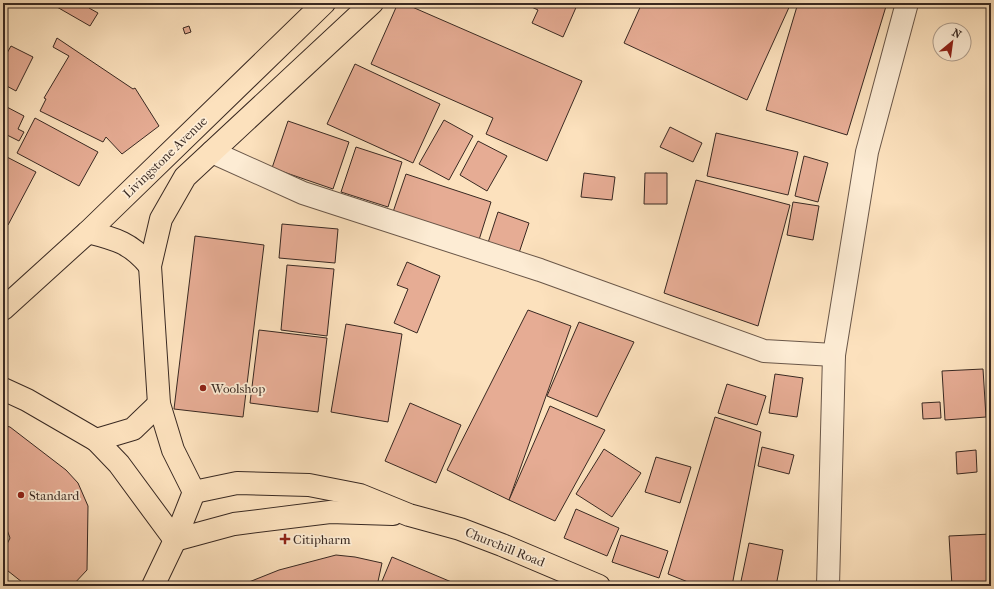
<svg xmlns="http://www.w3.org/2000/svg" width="994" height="589" viewBox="0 0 994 589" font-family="'IM FELL French Canon',serif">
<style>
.building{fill:#e6ac94;stroke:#392922}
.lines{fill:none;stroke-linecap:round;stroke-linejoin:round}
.minor-casing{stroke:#6a5749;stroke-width:24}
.trunk-casing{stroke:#392922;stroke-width:24}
.minor{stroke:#fdecd4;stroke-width:22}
.trunk{stroke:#fce1bd;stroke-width:22}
.poi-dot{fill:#8f2418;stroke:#fdecd4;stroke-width:1.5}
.labels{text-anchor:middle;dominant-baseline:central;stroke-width:3.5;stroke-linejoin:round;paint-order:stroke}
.street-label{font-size:13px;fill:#392922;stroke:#fdecd4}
.poi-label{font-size:13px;fill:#392922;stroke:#fdecd4;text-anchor:start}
</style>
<rect width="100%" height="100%" fill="#fce1bd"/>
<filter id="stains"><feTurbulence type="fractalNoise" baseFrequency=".005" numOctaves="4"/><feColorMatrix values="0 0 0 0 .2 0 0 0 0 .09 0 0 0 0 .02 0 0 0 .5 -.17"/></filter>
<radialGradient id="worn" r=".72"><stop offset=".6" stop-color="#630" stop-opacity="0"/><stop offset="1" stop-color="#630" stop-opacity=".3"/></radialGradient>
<g class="building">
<polygon points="50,3 92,3 89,8 98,13 90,26"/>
<polygon points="398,3 403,3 582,81 547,161 486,134 493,118 371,64"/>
<polygon points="523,3 578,3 563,37 532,23 538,10"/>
<polygon points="642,3 791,3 747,100 624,43"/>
<polygon points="798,3 887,3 847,135 766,110"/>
<polygon points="189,26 191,32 185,34 183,28"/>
<polygon points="57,38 133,89 135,88 159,126 122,154 106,137 103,142 40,111 46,99 44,98 69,56 53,47"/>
<polygon points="11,46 33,57 16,91 3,84 3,60"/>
<polygon points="355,64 440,104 413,163 327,124"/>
<polygon points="3,105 24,116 18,129 24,132 19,141 3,133"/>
<polygon points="35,118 98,152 79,186 17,153"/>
<polygon points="444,120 473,136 449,180 419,164"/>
<polygon points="288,121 349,142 333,189 272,168"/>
<polygon points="670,127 702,143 693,162 660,147"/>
<polygon points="716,133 798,152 788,195 707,176"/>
<polygon points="478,141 507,156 487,191 460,175"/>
<polygon points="356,147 402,162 388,207 341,192"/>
<polygon points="3,155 36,172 8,225 3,222"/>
<polygon points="804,156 828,163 818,202 795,196"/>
<polygon points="584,173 615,177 612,200 581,197"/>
<polygon points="645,173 667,173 667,204 644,204"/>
<polygon points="406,174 491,202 478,243 392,215"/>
<polygon points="696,180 790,205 758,326 664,293"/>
<polygon points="793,202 819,206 813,240 787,235"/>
<polygon points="498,212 529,223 516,262 485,252"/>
<polygon points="282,224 338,229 335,263 279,258"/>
<polygon points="195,236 264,245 243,417 174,409"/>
<polygon points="407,262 440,276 417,333 394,323 408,289 397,285"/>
<polygon points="287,265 334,269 327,336 281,330"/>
<polygon points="528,310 571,326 509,500 447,470"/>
<polygon points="579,322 634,342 597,417 547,396"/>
<polygon points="346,324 402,334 388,422 331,412"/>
<polygon points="259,330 327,338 318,412 250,403"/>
<polygon points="983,369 986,417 945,420 942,371"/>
<polygon points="775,374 803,378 797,417 769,413"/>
<polygon points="988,383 991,383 991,424"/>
<polygon points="727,384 766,396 757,425 718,413"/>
<polygon points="940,402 941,418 923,419 922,403"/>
<polygon points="410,403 461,425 436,483 385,461"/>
<polygon points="550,406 605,430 555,521 509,500"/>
<polygon points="715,417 761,432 732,586 698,586 668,574"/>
<polygon points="3,425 10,427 66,470 78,483 88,506 87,570 72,586 27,586 3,567 3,552 10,538 3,519"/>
<polygon points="762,447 794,455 789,474 758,466"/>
<polygon points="604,449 641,473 612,517 576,494"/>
<polygon points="976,450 977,472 957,474 956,452"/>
<polygon points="656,457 691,467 680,503 645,492"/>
<polygon points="576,509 619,528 607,556 564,538"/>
<polygon points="991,534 991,586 952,586 949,536"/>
<polygon points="621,535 668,551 659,578 612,562"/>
<polygon points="749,543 783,550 776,586 740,586"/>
<polygon points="336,555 355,557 382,563 377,586 239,586 279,570"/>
<polygon points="392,557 461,586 380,586"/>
</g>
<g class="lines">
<defs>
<g id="minor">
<polyline points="212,152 303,193 540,270 764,351 834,355"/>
<polyline points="828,586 834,355 867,152 907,3"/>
</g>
<g id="trunk">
<path d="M88,232C116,239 131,243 150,266"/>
<polyline points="3,309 88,232 324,3"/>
<polyline points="3,389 27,400 96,440 119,464 175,540"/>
<polyline points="96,440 133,429 159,404"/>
<polyline points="194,492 237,483 309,485 360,495 409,515 460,529 502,545 599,586"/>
<polyline points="175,540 234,524 330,512 393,514"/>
<polyline points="153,586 175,540 194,492 173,450 159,404 150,266 161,219 185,177 372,3"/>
</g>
</defs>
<use href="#minor" class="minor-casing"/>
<use href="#trunk" class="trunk-casing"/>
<use href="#minor" class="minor"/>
<use href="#trunk" class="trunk"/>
</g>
<g class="poi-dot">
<circle cx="203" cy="388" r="4"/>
<circle cx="21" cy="495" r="4"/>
<path d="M283 533h4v4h4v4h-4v4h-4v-4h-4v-4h4z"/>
</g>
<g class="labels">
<g class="street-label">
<text transform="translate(165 157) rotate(-44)">Livingstone Avenue</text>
<text transform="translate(505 547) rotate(22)">Churchill Road</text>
</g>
<g class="poi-label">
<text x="211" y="388">Woolshop</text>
<text x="29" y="495">Standard</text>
<text x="293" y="539">Citipharm</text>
</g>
</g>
<rect width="994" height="589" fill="none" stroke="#fce1bd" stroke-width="16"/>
<rect x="4" y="4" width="986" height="581" fill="none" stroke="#392922" stroke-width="2"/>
<rect x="8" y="8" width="978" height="573" fill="none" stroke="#392922"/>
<g transform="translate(952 42) rotate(29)"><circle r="19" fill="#fdecd4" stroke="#af9e8d"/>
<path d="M0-3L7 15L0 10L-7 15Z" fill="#8f2418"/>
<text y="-6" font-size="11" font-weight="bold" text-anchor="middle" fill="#392922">N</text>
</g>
<rect width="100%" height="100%" filter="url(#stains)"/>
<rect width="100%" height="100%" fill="url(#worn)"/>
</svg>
